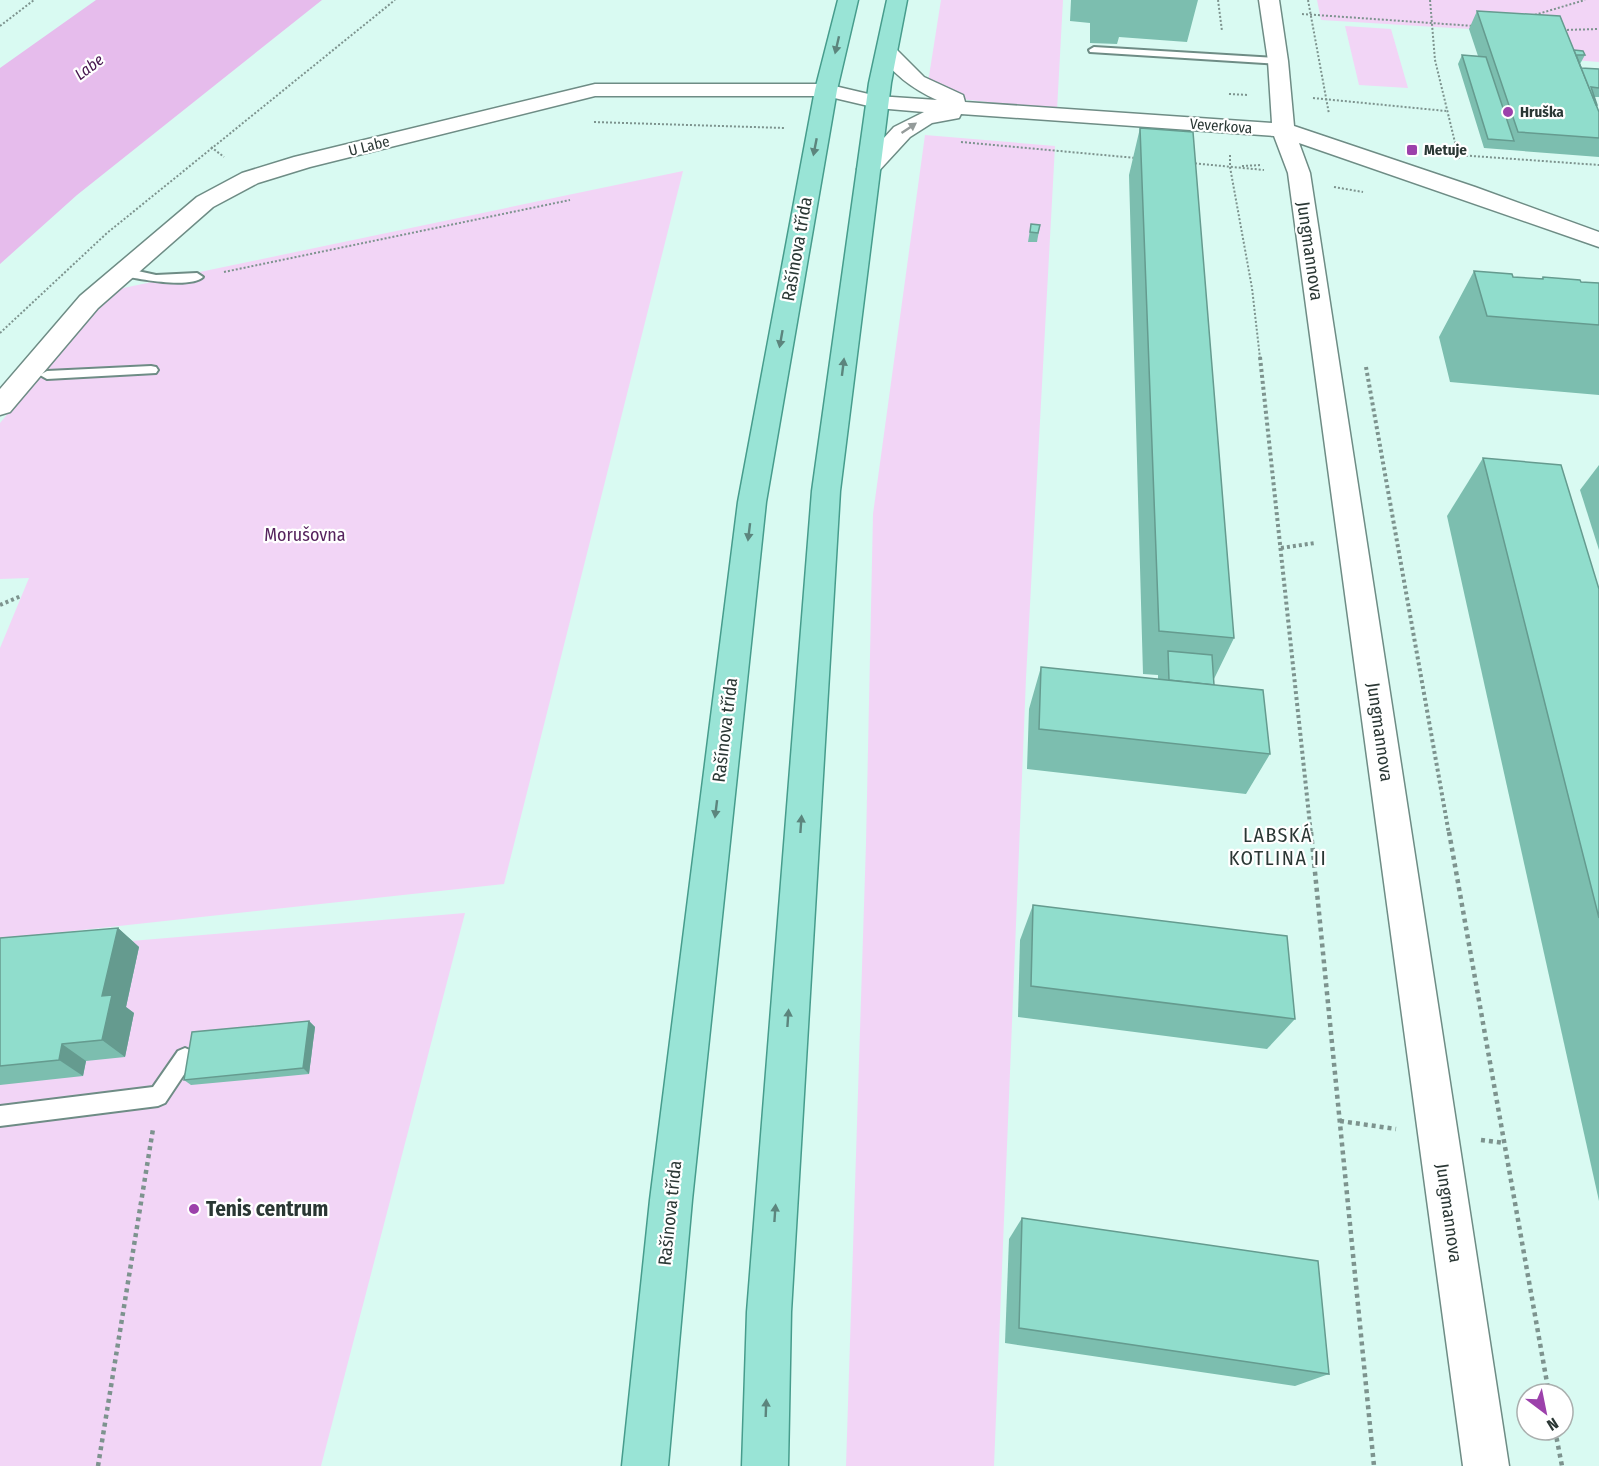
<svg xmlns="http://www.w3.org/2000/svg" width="1599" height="1466" viewBox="0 0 1599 1466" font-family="'Fira Sans Condensed',sans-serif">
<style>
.green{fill:#f2d5f6}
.water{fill:#e6bcec}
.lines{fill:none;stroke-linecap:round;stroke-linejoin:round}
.service-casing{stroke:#6e8c85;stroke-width:4}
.minor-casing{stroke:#6e8c85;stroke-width:3}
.primary-casing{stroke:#469c8c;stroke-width:3}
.path-far2{stroke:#7d938e;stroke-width:2;stroke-dasharray:2 2;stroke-linecap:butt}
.path-far1{stroke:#7d938e;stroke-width:4;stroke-dasharray:3 3;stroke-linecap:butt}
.path{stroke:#7d938e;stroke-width:4.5;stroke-dasharray:4 4;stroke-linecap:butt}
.service{fill:#fff;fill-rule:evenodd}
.minor{fill:#fff;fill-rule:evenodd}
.primary{fill:#99e4d6;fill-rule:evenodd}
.wall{fill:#7cbeaf}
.shaded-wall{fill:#659b8f}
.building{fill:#90ddcc;stroke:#659b8f;stroke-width:1.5}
.oneway{fill:#5c857d}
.oneway2{fill:#949b9a}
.poi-dot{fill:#9c41ab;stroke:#fff;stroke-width:2}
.labels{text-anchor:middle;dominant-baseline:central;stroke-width:4.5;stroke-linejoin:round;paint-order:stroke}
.far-poi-label{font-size:15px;font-weight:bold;fill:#2a3734;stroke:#fff;text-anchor:start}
.far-street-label{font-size:15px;fill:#2a3734;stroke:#fff}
.far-water-label{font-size:16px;font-style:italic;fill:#45144d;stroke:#fff}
.street-label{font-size:18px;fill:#2a3734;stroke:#fff}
.park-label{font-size:18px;fill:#56245e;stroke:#fff}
.neighbourhood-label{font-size:20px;letter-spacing:1.5px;fill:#2a3734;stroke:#fff}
.near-poi-label{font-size:21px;font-weight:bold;fill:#2a3734;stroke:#fff;text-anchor:start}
</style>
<rect width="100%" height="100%" fill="#d9faf2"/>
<g class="green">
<polygon points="941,0 1063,0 1057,110 926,95"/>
<polygon points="1317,0 1599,0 1599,62 1561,59 1551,34 1321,20"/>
<polygon points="1345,26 1391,29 1408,88 1359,85"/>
<polygon points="925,135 1055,146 1026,678 994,1466 846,1466 866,843 873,514"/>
<polygon points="683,171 504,884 0,939 0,648 29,578 0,579 0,423 109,291"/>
<polygon points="465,913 321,1466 0,1466 0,952"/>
</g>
<polygon class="water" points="96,0 322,0 77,195 0,264 0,68"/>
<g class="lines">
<defs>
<g id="service">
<polygon points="1094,47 1278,58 1283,61 1278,64 1090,52 1089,50"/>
<path d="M124,268L156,275L197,273L203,277C190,289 137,279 120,275L118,272Z"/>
<polygon points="151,366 156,367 158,370 156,373 47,379 40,375 47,371"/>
<polygon points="185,1048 192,1051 195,1058 165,1103 158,1106 0,1126 0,1106 153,1087 178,1051"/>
</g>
<path id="minor" d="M1259,0H1279L1288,61L1294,126L1475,187L1599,232V247L1299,143L1310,173L1509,1466H1463L1288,173L1274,136L961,114L959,118L932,123L910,137L876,174L868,176L860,174L857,169L860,164L894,127L924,112L877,108L826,96H595L310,167L258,183L213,207L98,308L10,412L0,415V389L80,296L197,197L242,173L294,157L595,84H826L877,96L937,100C911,88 893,74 877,51L880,47L887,45L894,47L924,77L963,95L965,102L1272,123L1268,61Z"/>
<g id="primary">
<polygon points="838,0 858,0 837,90 766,502 692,1200 668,1466 622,1466 650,1200 738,502 815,90"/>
<polygon points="887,0 907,0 891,83 840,491 791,1312 788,1466 742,1466 747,1312 812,491 869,83"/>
</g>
</defs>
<use href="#service" class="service-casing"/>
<use href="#minor" class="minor-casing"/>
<use href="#primary" class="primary-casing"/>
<g class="path-far2">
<polyline points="1218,0 1222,31"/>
<polyline points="1308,0 1329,114"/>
<polyline points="1430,0 1435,60 1459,159"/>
<polyline points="1302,14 1474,26"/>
<polyline points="1531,16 1585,0"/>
<polyline points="0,26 34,0"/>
<polyline points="1563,30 1599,29"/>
<polyline points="1229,94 1249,95"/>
<polyline points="1313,98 1446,111"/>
<polyline points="594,122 784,128"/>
<polyline points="961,142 1136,158"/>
<polyline points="211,147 224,157"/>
<polyline points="1230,155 1230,167 1252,288 1260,358"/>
<polyline points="1458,155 1599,165"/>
<polyline points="1191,163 1264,170"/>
<polyline points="1242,166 1262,165"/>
<polyline points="1334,187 1363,192"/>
<polyline points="224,272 570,200"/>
<polyline points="0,333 107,233 395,0"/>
</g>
<g class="path-far1">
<polyline points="1260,357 1311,834"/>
<polyline points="1366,367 1449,834"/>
<polyline points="1281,548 1315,543"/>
<polyline points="0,605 21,596"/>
</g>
<g class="path">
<polyline points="1311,832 1374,1466"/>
<polyline points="1449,832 1549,1394"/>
<polyline points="1340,1121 1396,1129"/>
<polyline points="1481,1140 1504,1143"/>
<polyline points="1555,1430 1562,1466"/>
<polyline points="98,1466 153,1129"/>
</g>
<use href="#service" class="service"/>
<use href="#minor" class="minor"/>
<use href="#primary" class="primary"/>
</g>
<g class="wall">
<polygon points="1071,0 1198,0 1187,42 1119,37 1117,44 1090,43 1090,23 1070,21"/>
<polygon points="1477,11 1585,55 1580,64 1581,68 1599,69 1599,97 1594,97 1599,112 1599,157 1484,148 1458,64 1462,55 1478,56 1469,29"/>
<polygon points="1140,128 1234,638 1213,681 1214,685 1270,754 1246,794 1027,769 1029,709 1041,667 1158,679 1158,675 1143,674 1129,175"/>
<polygon points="1031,224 1040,225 1037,242 1028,242"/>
<polygon points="1474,271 1513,277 1541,279 1543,277 1581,282 1599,283 1599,395 1450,382 1439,337"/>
<polygon points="1483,458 1599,589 1599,1201 1447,516"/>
<polygon points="1599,465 1599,550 1580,490"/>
<polygon points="1033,905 1295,1019 1267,1049 1018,1017 1020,940"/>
<polygon points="118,928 139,947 126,1007 134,1013 125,1057 86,1061 83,1076 0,1085 0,938"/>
<polygon points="309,1021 315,1027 309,1074 191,1085 184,1080"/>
<polygon points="1022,1218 1329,1374 1295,1386 1005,1343 1009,1239"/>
</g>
<g class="shaded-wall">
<polygon points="118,928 139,947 126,1007 134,1013 125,1057 102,1040 102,996"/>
<polygon points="309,1021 315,1027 309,1074 303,1068"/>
<polygon points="62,1044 86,1061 83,1076 59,1060"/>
</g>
<g class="building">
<polygon points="1477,11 1560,16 1599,112 1599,138 1518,132"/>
<polygon points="1574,50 1583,51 1585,55 1576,55 1581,68 1599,69 1599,88 1591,87 1597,105 1596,105"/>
<polygon points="1462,55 1486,57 1514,141 1488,139"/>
<polygon points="1140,128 1193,132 1234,638 1159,631"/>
<polygon points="1031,224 1040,225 1038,233 1030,232"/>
<polygon points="1474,271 1512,274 1513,277 1543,279 1543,277 1580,280 1581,282 1599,283 1599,325 1487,316"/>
<polygon points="1483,458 1561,465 1599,589 1599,918"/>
<polygon points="1168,651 1212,655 1214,685 1169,680"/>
<polygon points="1041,667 1263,690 1270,754 1039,729"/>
<polygon points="1033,905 1287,936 1295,1019 1031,986"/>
<polygon points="118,928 102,996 112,995 102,1040 62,1044 59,1060 0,1066 0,938"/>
<polygon points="309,1021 303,1068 184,1080 192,1032"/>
<polygon points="1022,1218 1318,1261 1329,1374 1019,1328"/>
</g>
<defs><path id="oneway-solid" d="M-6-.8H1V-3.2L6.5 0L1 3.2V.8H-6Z" transform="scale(1.5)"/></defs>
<g class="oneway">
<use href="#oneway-solid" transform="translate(837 45) rotate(103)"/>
<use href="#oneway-solid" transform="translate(815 147) rotate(101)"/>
<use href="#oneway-solid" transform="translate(781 339) rotate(100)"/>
<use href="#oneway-solid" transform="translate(843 367) rotate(-83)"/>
<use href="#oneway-solid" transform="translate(749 532) rotate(97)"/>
<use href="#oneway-solid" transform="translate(716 809) rotate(97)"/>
<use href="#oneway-solid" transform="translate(801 824) rotate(-86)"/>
<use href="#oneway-solid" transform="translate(788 1018) rotate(-86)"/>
<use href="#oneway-solid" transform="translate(775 1213) rotate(-86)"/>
<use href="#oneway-solid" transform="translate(766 1408) rotate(-88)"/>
</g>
<use class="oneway2" href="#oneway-solid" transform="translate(909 128) rotate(-34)"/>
<g class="poi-dot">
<circle cx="1508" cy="112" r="6"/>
<rect x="1406" y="144" width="12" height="12" rx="3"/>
<circle cx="194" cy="1209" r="6"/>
</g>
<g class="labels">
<g class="far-poi-label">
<text x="1520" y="112">Hruška</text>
<text x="1424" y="150">Metuje</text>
</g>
<g class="far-street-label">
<text transform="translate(1221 126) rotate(4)">Veverkova</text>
<text transform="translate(369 146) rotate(-14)">U Labe</text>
</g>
<g class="far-water-label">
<text transform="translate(89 67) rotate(-37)">Labe</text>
</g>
<g class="street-label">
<text transform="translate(797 249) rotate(-80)">Rašínova třída</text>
<text transform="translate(1310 251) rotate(82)">Jungmannova</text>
<text transform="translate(725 730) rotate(-83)">Rašínova třída</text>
<text transform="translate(1380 732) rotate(82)">Jungmannova</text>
<text transform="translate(670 1213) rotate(-84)">Rašínova třída</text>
<text transform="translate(1449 1213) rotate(82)">Jungmannova</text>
</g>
<g class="park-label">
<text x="305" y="535">Morušovna</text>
</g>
<g class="neighbourhood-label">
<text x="1278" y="835">LABSKÁ<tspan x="1278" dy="23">KOTLINA II</tspan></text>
</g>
<g class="near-poi-label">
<text x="206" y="1209">Tenis centrum</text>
</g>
</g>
<g transform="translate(1545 1412) rotate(148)"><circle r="28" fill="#ffffff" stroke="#aaafae" stroke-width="1.5"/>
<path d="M0-4.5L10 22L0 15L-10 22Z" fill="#9c41ab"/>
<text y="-9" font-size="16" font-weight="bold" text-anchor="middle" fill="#2a3734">N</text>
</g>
</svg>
